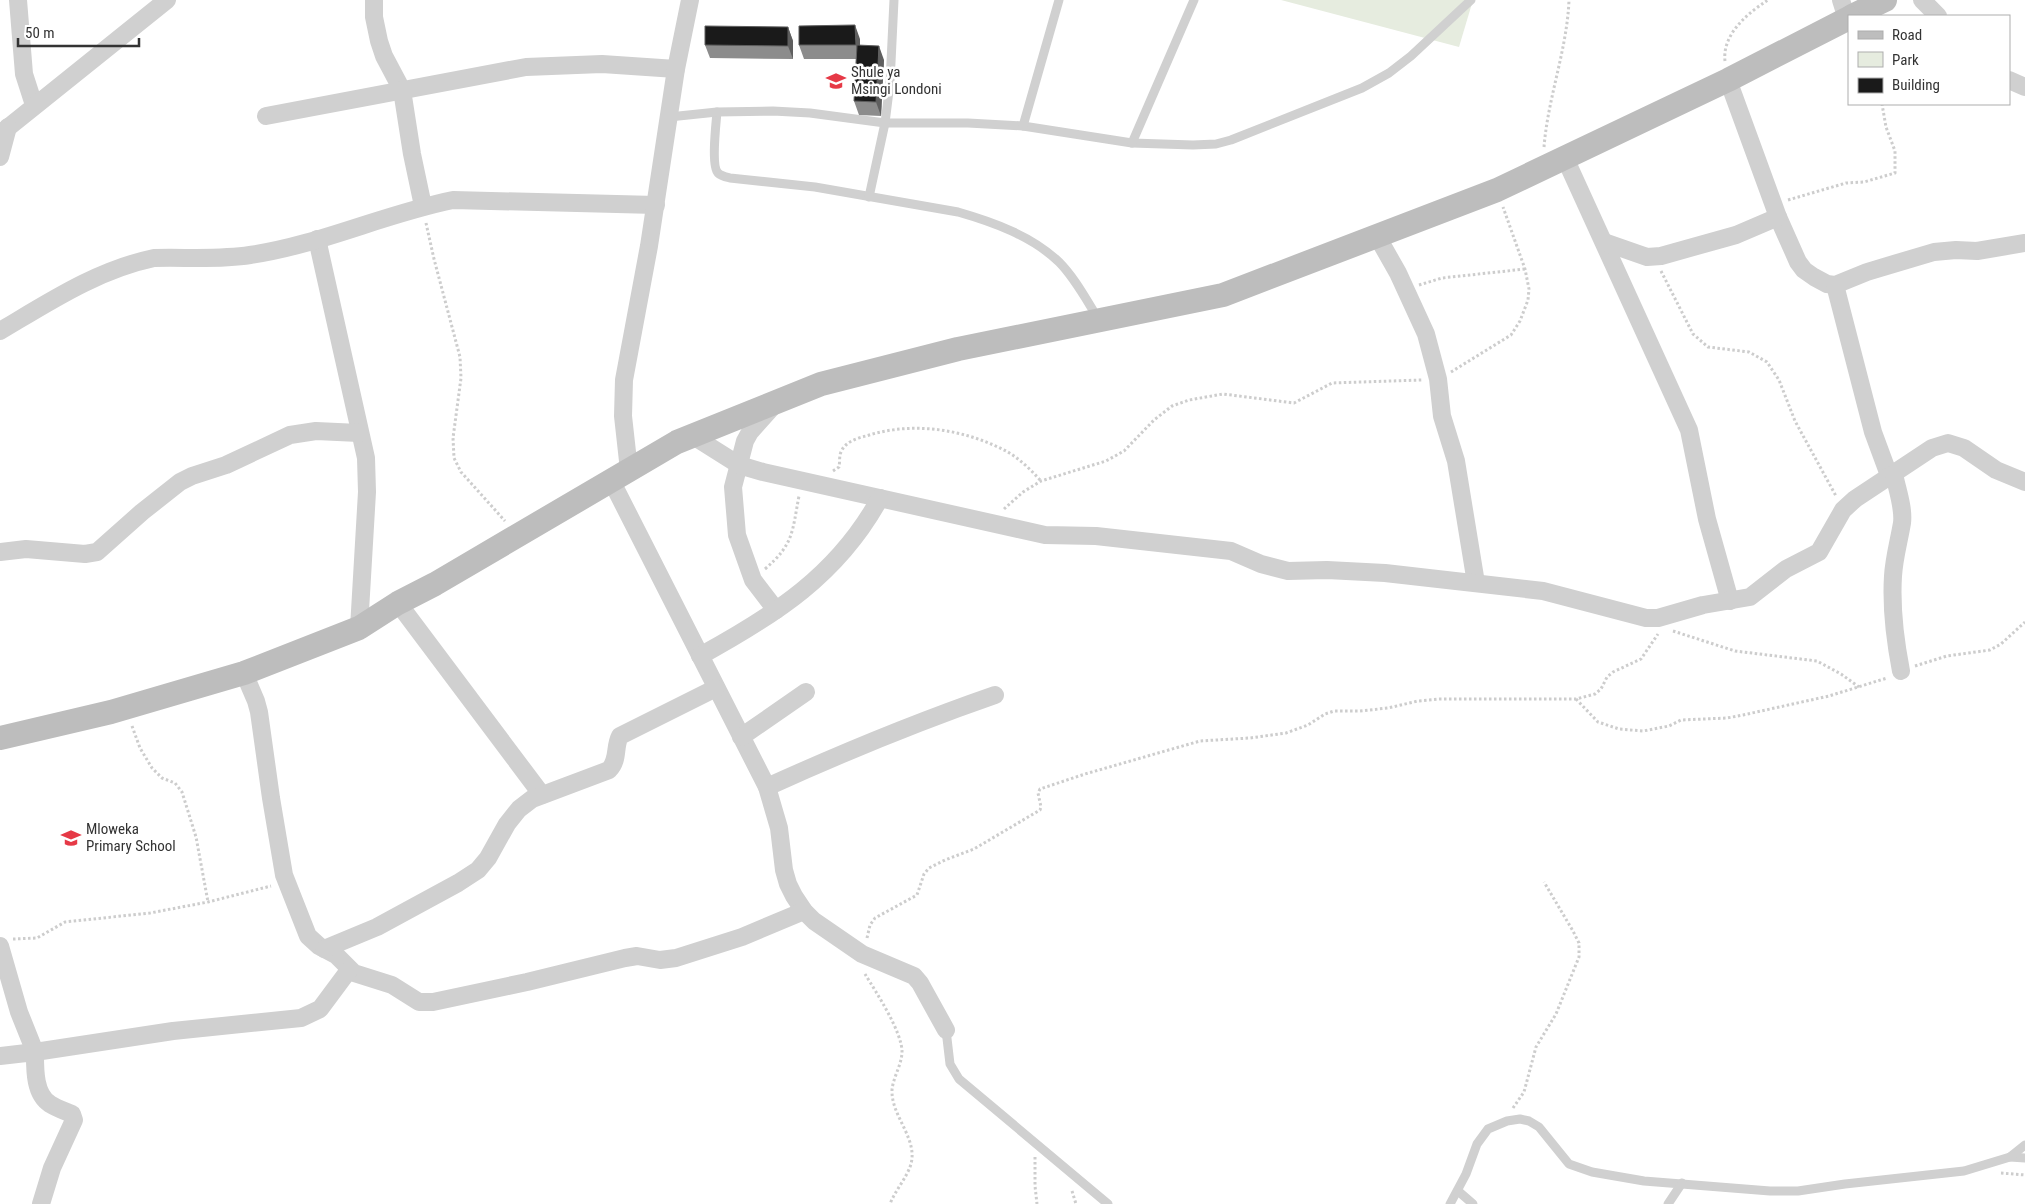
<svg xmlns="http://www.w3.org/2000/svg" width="2025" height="1204" viewBox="0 0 2025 1204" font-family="'Roboto Condensed',sans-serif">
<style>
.green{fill:#e6ecdf}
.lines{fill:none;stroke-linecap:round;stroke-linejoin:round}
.path{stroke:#cdcdcd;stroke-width:3;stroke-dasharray:2.5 2.5;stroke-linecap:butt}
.lane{stroke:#d0d0d0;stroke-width:9}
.street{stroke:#d0d0d0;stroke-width:18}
.secondary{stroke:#bdbdbd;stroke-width:24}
.wall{fill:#8c8c8c}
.shaded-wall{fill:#5f5f5f}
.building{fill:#1a1a1a;stroke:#5f5f5f}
.labels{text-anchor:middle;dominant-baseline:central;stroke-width:5;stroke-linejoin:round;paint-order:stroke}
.poi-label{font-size:15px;fill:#333;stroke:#fff;text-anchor:start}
</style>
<rect width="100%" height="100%" fill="#fff"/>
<polygon class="green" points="1281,0 1473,0 1459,47"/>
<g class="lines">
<g class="path">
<path d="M1725,61C1722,34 1748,13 1768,0"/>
<path d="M1544,147C1548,97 1567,50 1569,0"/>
<polyline points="1788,200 1846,183 1864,182 1895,173 1895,151 1886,127 1882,104"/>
<polyline points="426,223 434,259 460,357 461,378 453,438 454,458 461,472 505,521"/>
<polyline points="1661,271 1693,334 1708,347 1749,352 1767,362 1779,380 1795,421 1836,496"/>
<polyline points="1419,285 1442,278 1525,269"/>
<polyline points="1451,372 1511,335 1520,321 1528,300 1529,289 1525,269 1503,207"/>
<path d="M833,471L839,467C840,462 839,456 841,452C845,442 857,438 866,436C912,421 964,429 1006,451C1019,458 1031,470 1041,481"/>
<polyline points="1004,509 1023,492 1041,481 1106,461 1124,451 1154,420 1172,406 1189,400 1223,394 1294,403 1332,383 1422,380"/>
<path d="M765,569C794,544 792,532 799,496"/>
<polyline points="1673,631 1735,651 1817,661 1841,674 1859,687"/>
<polyline points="1915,666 1947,656 1990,650 2001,644 2025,622"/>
<polyline points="1576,699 1598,722 1619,729 1643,731 1669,726 1681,720 1727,718 1743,715 1829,696 1887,678"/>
<polyline points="132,726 140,748 152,768 162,778 175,783 182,792 196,837 208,902"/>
<polyline points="867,938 870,925 875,918 917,895 924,874 929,868 945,860 974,849 1040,810 1041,807 1038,793 1040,789 1085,774 1200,741 1250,738 1286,733 1308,725 1325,714 1334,711 1360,711 1388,708 1418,701 1440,699 1576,699 1595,694 1601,689 1607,677 1613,672 1641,659 1658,634"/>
<polyline points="13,939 37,938 65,922 150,913 208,902 271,886"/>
<path d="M865,974C876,992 903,1033 902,1053C901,1066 893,1078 892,1090C891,1117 920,1140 910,1167C905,1180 895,1191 890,1204"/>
<polyline points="1513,1108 1524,1092 1536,1047 1556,1014 1579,957 1579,943 1573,931 1544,882"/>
<polyline points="1035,1157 1035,1186 1037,1204"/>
<polyline points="2001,1173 2025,1175"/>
<polyline points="1072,1191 1076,1204"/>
</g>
<g class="lane">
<path d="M717,112C716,124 711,166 718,173C721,176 726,177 730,178L815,187L958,212C993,222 1032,236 1059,262C1075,278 1087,301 1099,320"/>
<polyline points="669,117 717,112 773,111 810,113 885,123 968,123 1023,126 1132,143 1193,145 1216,144 1231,140 1362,88 1389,73 1411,56 1471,0"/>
<polyline points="1023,126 1059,0"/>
<polyline points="1132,143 1194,0"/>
<polyline points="869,197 885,123 890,83 894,0"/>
<polyline points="946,1030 950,1064 959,1079 1108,1204"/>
<polyline points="2010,1157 2025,1158"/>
<polyline points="1458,1191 1473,1204"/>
<polyline points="1450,1204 1466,1174 1477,1144 1488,1129 1507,1121 1520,1119 1529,1121 1539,1127 1569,1164 1592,1172 1644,1181 1770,1191 1798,1191 1845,1184 1964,1171 2010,1157 2025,1145"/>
<polyline points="1668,1204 1682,1183"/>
</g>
<g class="street">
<polyline points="18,0 24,74 34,105"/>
<polyline points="374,0 374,17 379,41 384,56 402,90 412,154 423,206"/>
<polyline points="1841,0 1847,19"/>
<polyline points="1922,0 1938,16"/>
<polyline points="1728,80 1778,217 1798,262 1804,270 1814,277 1827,284 1835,285 1867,272 1934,252 1956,250 1977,251 2025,243"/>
<polyline points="2009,80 2025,87"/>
<polyline points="266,116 526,67 602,64 676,69"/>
<polyline points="0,134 167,0"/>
<polyline points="0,157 8,127"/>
<polyline points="1565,158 1689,430 1707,519 1730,601"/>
<polyline points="1377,236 1398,273 1426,334 1438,379 1442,416 1456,461 1476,583"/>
<polyline points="317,239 366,458 367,492 359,628"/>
<polyline points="1604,242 1647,257 1661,256 1736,235 1778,217"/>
<polyline points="1835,285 1873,432 1890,478"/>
<path d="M0,331C49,302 97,270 154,258C184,257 220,260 250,255C319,245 384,214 453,200L656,205"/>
<polyline points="775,404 750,432 745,441 733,487 737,535 753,580 776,610"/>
<polyline points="693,436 739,465 763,472 1045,535 1096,536 1231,551 1261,564 1288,571 1327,570 1385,573 1543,591 1646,618 1658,618 1703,605 1750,597 1786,569 1819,552 1843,510 1855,499 1932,448 1948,443 1964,448 1996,470 2025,482"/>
<polyline points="629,470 623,416 624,380 649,246 676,69 690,0"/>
<path d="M1894,474C1897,489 1904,508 1902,523C1899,541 1894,558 1893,576C1891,608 1895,640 1901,671"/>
<polyline points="611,480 767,787 779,828 784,870 788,884 794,896 804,911 814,921 862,954 914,976 920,983 946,1030"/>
<polyline points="0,552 26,549 85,554 97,552 142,512 180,482 192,476 226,465 290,435 316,431 359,433"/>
<polyline points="398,603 542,795"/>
<path d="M700,656C775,615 838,575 880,498"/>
<polyline points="244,673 256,701 259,712 271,798 284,875 308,936 319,946 336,955 354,973 392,985 419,1002 433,1002 527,982 625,958 637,956 660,960 676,958 742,937 804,911"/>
<polyline points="741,737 806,692"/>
<path d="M767,787C842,753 917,722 995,695"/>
<polyline points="0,946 19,1012 35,1052 173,1031 301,1018 320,1009 349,970"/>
<path d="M324,949L377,927L458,883L478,870L488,858L507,824L519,809L532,799L609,770C619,760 614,747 620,736L716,688"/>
<path d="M0,1056L35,1052C35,1068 34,1094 50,1104C56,1108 65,1111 72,1114L74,1120L52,1168L41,1204"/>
</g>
<g class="secondary">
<polyline points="1852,16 1885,0"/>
<polyline points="0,738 111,712 244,673 359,628 398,603 435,584 677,442 821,384 958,349 1223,295 1497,190 1728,80 1849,18"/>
</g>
</g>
<g class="wall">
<polygon points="788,27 793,41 793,59 710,58 705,45"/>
<polygon points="860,39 860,45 884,60 881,116 859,115 854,101 856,59 804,59 799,45"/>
</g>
<g class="shaded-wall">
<polygon points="855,25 860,39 860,58 856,45"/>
<polygon points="788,27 793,41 793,59 788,46"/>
<polygon points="879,46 884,60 881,116 876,102"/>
</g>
<g class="building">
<polygon points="855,25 856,45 799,45 799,26"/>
<polygon points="705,26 788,27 788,46 705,45"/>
<polygon points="857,45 879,46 876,102 854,101"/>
</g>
<defs>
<symbol id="school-bare" viewBox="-9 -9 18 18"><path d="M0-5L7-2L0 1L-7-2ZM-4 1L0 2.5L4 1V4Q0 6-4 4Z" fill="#e63946" stroke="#fff" stroke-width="2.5" paint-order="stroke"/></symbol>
</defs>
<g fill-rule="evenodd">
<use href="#school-bare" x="822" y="67" width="28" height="28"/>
<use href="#school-bare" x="57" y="824" width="28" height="28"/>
</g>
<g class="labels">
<g class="poi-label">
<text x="851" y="72">Shule ya<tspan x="851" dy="17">Msingi Londoni</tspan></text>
<text x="86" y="829">Mloweka<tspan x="86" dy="17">Primary School</tspan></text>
</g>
</g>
<rect x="1848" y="15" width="162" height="90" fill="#ffffff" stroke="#adadad"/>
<rect x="1858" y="31" width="25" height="8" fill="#bdbdbd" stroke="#adadad"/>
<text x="1892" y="40" font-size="15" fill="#333333">Road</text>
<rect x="1858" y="52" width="25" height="15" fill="#e6ecdf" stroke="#adadad"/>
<text x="1892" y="65" font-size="15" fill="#333333">Park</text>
<rect x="1858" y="78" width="25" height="15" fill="#1a1a1a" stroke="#adadad"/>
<text x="1892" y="90" font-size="15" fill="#333333">Building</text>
<path d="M18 38v8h121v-8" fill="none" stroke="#333333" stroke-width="2.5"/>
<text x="25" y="38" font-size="15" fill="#333333" stroke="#ffffff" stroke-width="4" paint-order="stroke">50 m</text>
</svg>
